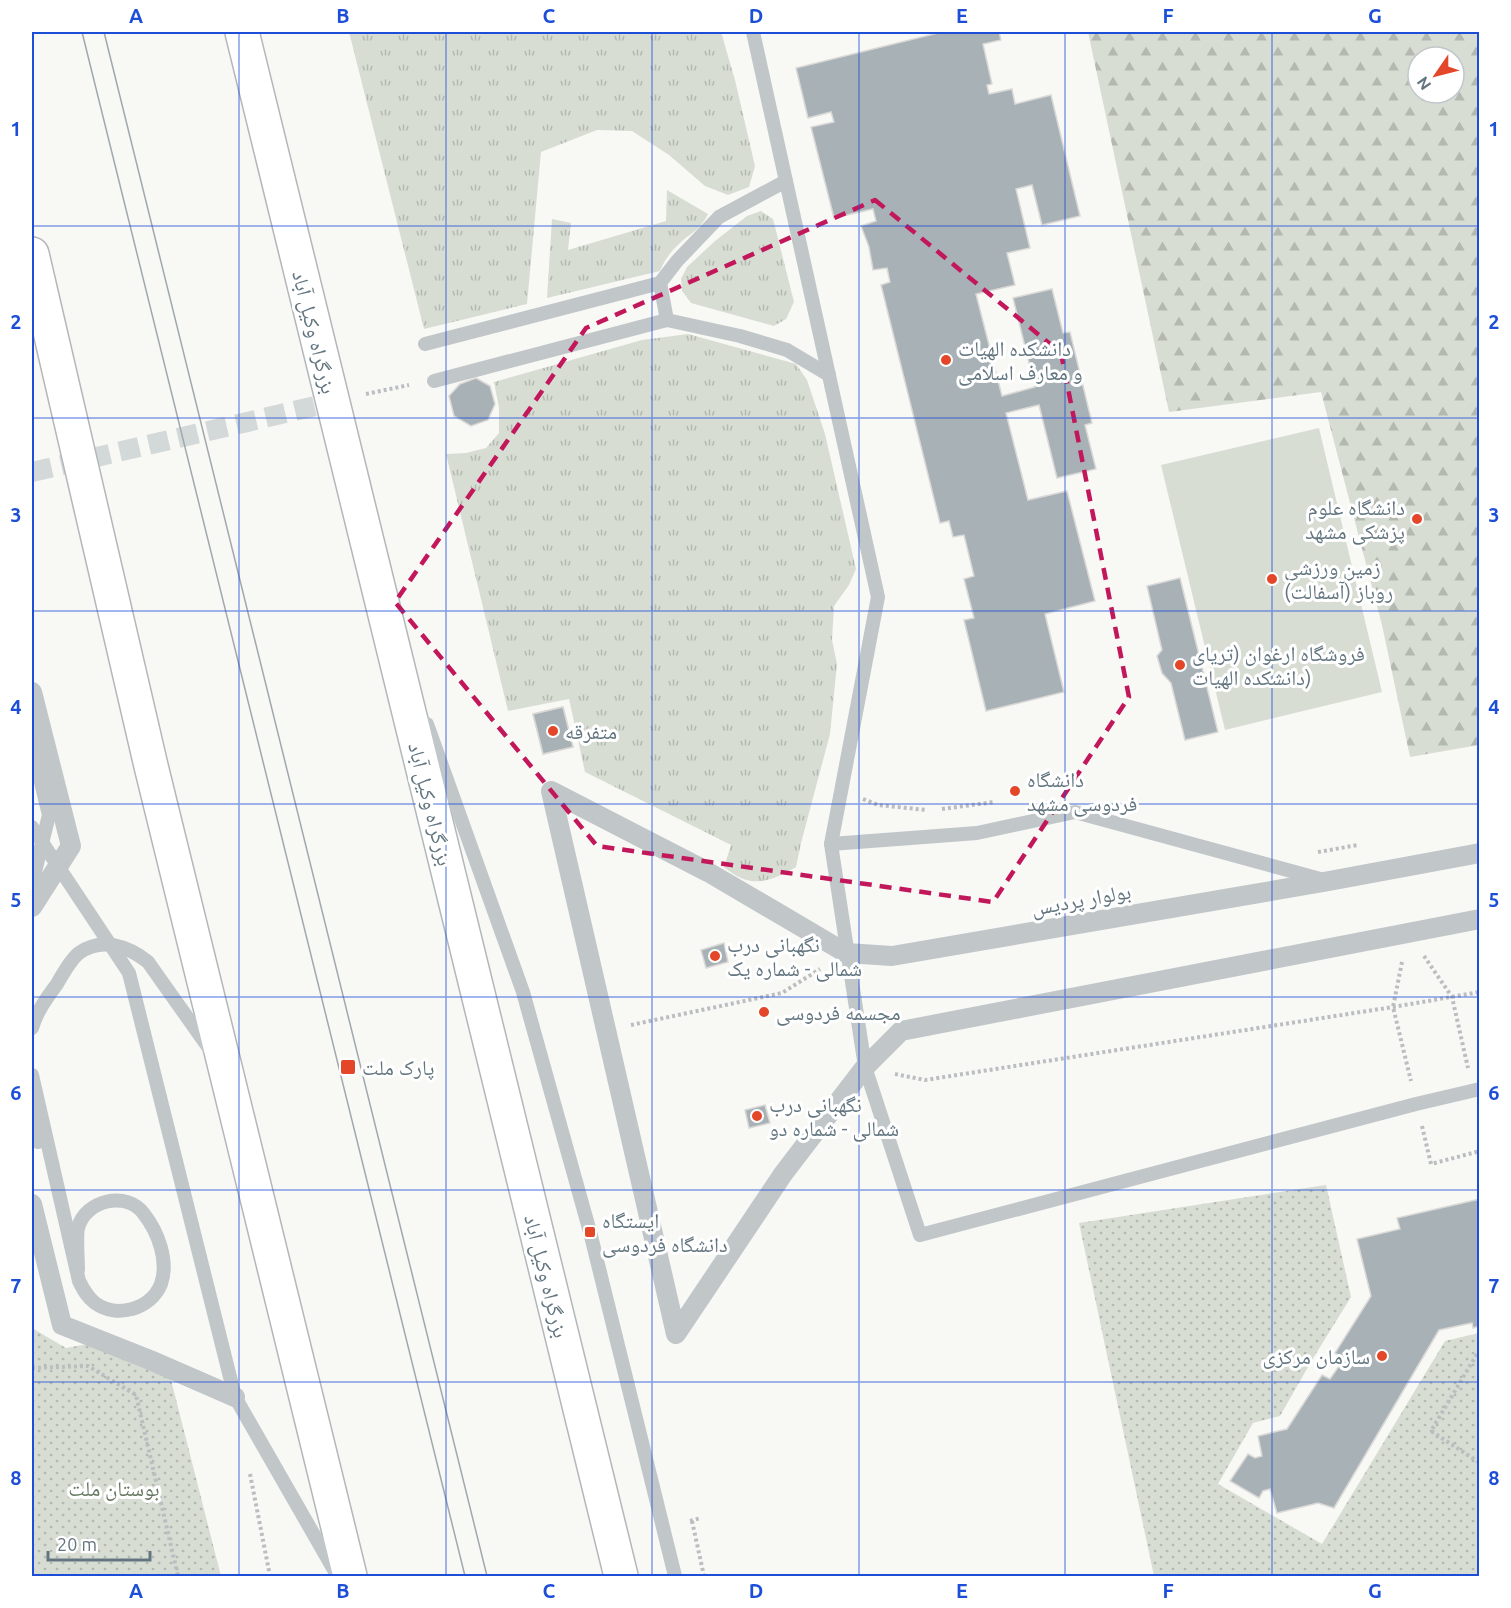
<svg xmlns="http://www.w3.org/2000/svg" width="1511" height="1608" viewBox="0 0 1511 1608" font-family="Ubuntu,'Noto Naskh Arabic',sans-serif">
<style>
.grass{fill:url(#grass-tufts)}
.forest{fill:url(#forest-firs);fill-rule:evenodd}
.park{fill:url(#park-dots)}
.garden{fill:#d8ddd4}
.building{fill:#a8b2b6;stroke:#dad9d7;stroke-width:1.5}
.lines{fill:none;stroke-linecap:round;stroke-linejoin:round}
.pedestrian-tunnel{stroke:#d3d8d8;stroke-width:20;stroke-dasharray:20 10;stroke-linecap:butt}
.trunk-casing{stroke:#b2b7ba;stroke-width:36}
.path{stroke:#bbbec0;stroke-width:4;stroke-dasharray:3 3;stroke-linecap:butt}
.service{stroke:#c1c6c9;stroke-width:14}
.pedestrian{stroke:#c1c6c9;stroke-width:20}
.trunk{stroke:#fff;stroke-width:33}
.tram{stroke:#a0a8ad;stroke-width:1.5}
.marked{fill:none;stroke:#c2185b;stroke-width:4.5;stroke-dasharray:12 8;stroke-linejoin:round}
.grid{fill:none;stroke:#1d4ed8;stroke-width:1.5;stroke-opacity:0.55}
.poi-dot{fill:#e44629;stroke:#fff;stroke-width:2}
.labels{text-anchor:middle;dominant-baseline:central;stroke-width:6;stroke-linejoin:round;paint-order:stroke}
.street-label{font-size:21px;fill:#637680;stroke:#fff}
.poi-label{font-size:21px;fill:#637680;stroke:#fff;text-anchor:start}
.park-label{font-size:21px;fill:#677862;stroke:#fff}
.neatline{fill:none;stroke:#1d4ed8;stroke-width:2}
.grid-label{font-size:20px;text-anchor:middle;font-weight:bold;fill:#1d4ed8}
</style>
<defs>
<pattern id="grass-tufts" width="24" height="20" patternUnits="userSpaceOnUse" patternTransform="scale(1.5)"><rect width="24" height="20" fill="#d8ddd4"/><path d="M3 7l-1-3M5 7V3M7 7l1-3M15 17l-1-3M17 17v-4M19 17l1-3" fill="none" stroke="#b3b8b1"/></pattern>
<pattern id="forest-firs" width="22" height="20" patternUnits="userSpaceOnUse" patternTransform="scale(1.5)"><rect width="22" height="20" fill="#d8ddd4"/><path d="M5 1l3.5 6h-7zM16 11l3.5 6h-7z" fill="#b3b8b1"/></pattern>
<pattern id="park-dots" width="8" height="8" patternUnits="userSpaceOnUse" patternTransform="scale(1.5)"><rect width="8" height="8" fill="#d8ddd4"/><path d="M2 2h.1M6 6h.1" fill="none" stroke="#b3b8b1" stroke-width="1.8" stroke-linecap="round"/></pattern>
</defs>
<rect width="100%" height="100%" fill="#f8f8f5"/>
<g class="grass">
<polygon points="349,32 721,32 735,80 755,166 749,187 728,195 705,186 669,155 632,131 597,130 541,152 527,304 424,329"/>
<path d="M667,190L708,214C699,232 692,231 679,244C671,251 664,261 660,271L547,298L552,219L571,223L568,250L666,221Z"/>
<polygon points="761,211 773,219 794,302 786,319 774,326 691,303 682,291 681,279 687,267 715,241 747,216"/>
<path d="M688,334L796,364L807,380L825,434L856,569L849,585L834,606L832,640L837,664L830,734L801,843L796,867C768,883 750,889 724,867L731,845L585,772L569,699L508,711L446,454L466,453L486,448L499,433V408L494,382L642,340Z"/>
</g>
<path class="forest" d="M1088,32H1479V745L1410,757L1382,625L1321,392L1169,412ZM1418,57H1454V93H1418Z"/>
<g class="park">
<polygon points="1326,1185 1351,1297 1312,1360 1280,1416 1253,1423 1218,1484 1322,1544 1445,1341 1479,1333 1479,1576 1154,1576 1079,1223"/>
<polygon points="32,1328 66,1348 115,1339 169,1372 221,1576 32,1576"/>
</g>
<polygon class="garden" points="1319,428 1382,692 1225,730 1161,465"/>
<g class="building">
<polygon points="942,32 999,32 1001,40 983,44 992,84 987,85 989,94 1012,89 1015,104 1051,95 1080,216 1042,225 1032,185 1016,189 1030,248 1007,253 1015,285 976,294 1002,396 1035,387 1013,298 1052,289 1063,333 1070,332 1092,423 1085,425 1096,469 1057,478 1039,405 1006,413 1028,500 1067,491 1095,601 1045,614 1064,692 986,711 964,620 974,618 964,579 974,576 964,535 953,537 949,521 940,523 881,285 890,282 887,268 873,270 869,247 861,226 876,221 873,209 834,218 811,127 834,122 831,112 808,118 796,68"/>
<polygon points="476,378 490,386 495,404 488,420 471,426 454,416 449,396 460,384"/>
<polygon points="1180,578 1218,732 1185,740 1171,683 1162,673 1157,656 1162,650 1147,586"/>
<polygon points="563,707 573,747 543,754 533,714"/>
<polygon points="563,707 573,747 543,754 533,714"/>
<polygon points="724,943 728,962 706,968 701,950"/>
<polygon points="765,1105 770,1123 749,1128 745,1110"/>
<polygon points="1480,1199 1480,1326 1473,1328 1472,1323 1439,1330 1334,1508 1318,1503 1277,1513 1270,1489 1263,1491 1259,1498 1230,1481 1248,1454 1255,1458 1262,1456 1258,1436 1287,1429 1322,1375 1330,1379 1344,1359 1335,1353 1371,1296 1357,1239 1400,1229 1397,1218"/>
</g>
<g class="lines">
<polyline class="pedestrian-tunnel" points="32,472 350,398"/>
<defs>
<g id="trunk">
<polyline points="242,32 621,1576"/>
<polyline points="32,254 151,766 350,1576"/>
</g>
</defs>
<use href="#trunk" class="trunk-casing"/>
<g class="path">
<polyline points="366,394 409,385"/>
<polyline points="863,799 878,805 926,810"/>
<polyline points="942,809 994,802"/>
<polyline points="1318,852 1358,845"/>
<polyline points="1424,956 1452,997 1468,1068"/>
<polyline points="1402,962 1393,1007 1411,1081"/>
<polyline points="631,1025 782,993 820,969"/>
<polyline points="895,1074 925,1080 1393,1007 1480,992"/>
<polyline points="1422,1126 1431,1164 1480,1151"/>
<polyline points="1480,1349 1431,1431 1480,1463"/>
<polyline points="32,1368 88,1366 136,1395 178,1576"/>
<polyline points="250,1474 270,1576"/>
<polyline points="690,1521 701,1518"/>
<polyline points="692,1521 704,1576"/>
</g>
<g class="service">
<polyline points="753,32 878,597 831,844 865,1067 920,1235 1416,1104 1480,1089"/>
<polyline points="660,283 667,320"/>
<polyline points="425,344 660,283 677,261 719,217 786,181"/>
<polyline points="434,381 667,320 740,336 787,350 829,375"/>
<polyline points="427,724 523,992 590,1232 675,1576"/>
<polyline points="32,745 49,815 32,884"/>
<polyline points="32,827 129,973 235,1397 337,1575"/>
<polyline points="831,844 977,833 1075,812 1324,880"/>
<path d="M32,1028C37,1011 46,999 57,984C63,974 70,960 79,953C102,937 128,946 148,962L211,1051"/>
<path d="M32,1075L79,1281C83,1289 87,1297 95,1303C117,1319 151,1309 161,1284C169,1261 158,1232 144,1214C127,1190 85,1200 78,1228C76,1238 78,1259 78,1270"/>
<polyline points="32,1119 38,1142"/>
</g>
<g class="pedestrian">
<polyline points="32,692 71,846 32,907"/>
<polyline points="1480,853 1329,881 892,956 846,953 708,872 551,791 676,1334 783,1174 865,1067 901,1031 1480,919"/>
<polyline points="32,1204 62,1325 150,1360 235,1397"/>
</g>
<use href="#trunk" class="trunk"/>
<g class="tram">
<polyline points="82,32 465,1576"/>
<polyline points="104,32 487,1576"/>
</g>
</g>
<path class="marked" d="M875,200L1061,353L1129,697L993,902L597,846L395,602L586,328Z"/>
<path class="grid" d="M239,32V1576M446,32V1576M652,32V1576M859,32V1576M1065,32V1576M1272,32V1576M32,226H1480M32,418H1480M32,611H1480M32,804H1480M32,997H1480M32,1190H1480M32,1382H1480"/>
<g class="poi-dot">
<circle cx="946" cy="360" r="6"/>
<circle cx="1417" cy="519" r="6"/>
<circle cx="1272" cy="579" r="6"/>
<circle cx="1180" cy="665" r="6"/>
<circle cx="553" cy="731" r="6"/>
<circle cx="1015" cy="791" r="6"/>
<circle cx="715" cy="956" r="6"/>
<circle cx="764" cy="1012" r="6"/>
<rect x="340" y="1059" width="16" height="16" rx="3"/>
<circle cx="757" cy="1116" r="6"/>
<rect x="584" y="1226" width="12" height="12" rx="3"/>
<circle cx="1382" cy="1356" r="6"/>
</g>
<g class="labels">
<g class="street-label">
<text transform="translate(315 332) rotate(76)">بزرگراه وکیل آباد</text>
<text transform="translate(431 804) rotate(76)">بزرگراه وکیل آباد</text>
<text transform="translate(1081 899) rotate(-10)">بولوار پردیس</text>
<text transform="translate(547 1276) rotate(76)">بزرگراه وکیل آباد</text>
</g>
<g class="poi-label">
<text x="958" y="348">دانشکده الهیات<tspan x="958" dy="24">و معارف اسلامی</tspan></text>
<text x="1405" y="507" text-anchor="end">دانشگاه علوم<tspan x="1405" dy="24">پزشکی مشهد</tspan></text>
<text x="1284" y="567">زمین ورزشی<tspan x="1284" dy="24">روباز (آسفالت)</tspan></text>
<text x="1192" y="653">فروشگاه ارغوان (تریای<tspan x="1192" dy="24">دانشکده الهیات)</tspan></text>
<text x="565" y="731">متفرقه</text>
<text x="1027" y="779">دانشگاه<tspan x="1027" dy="24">فردوسی مشهد</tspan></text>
<text x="727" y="944">نگهبانی درب<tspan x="727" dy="24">شمالی - شماره یک</tspan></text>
<text x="776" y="1012">مجسمه فردوسی</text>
<text x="362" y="1067">پارک ملت</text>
<text x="769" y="1104">نگهبانی درب<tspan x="769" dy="24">شمالی - شماره دو</tspan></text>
<text x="602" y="1220">ایستگاه<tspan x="602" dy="24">دانشگاه فردوسی</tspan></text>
<text x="1370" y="1356" text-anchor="end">سازمان مرکزی</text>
</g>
<g class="park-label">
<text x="114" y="1488">بوستان ملت</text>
</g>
</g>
<rect width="1511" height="1608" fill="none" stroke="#ffffff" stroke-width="66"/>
<g transform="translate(1436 75) rotate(235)"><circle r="28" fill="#ffffff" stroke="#c1c8cc" stroke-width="1.5"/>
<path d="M0-4.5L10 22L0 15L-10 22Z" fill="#e44629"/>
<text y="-9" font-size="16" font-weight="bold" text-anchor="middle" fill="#637680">N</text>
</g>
<path d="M48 1551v9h102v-9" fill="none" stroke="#637680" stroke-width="3"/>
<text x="57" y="1551" font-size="18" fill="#637680" stroke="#ffffff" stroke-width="4.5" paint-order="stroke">20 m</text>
<rect x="33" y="33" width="1445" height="1542" class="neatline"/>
<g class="grid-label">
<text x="136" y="23">A</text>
<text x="343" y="23">B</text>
<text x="549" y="23">C</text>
<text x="756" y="23">D</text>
<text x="962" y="23">E</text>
<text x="1168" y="23">F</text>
<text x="1375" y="23">G</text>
<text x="16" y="136">1</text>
<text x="1494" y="136">1</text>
<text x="16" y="329">2</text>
<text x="1494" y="329">2</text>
<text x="16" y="522">3</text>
<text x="1494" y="522">3</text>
<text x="16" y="714">4</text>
<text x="1494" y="714">4</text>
<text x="16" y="907">5</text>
<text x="1494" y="907">5</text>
<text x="16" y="1100">6</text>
<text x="1494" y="1100">6</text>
<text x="16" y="1293">7</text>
<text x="1494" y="1293">7</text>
<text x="16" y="1485">8</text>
<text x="1494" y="1485">8</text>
<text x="136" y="1598">A</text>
<text x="343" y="1598">B</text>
<text x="549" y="1598">C</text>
<text x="756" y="1598">D</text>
<text x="962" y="1598">E</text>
<text x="1168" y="1598">F</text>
<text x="1375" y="1598">G</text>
</g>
</svg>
